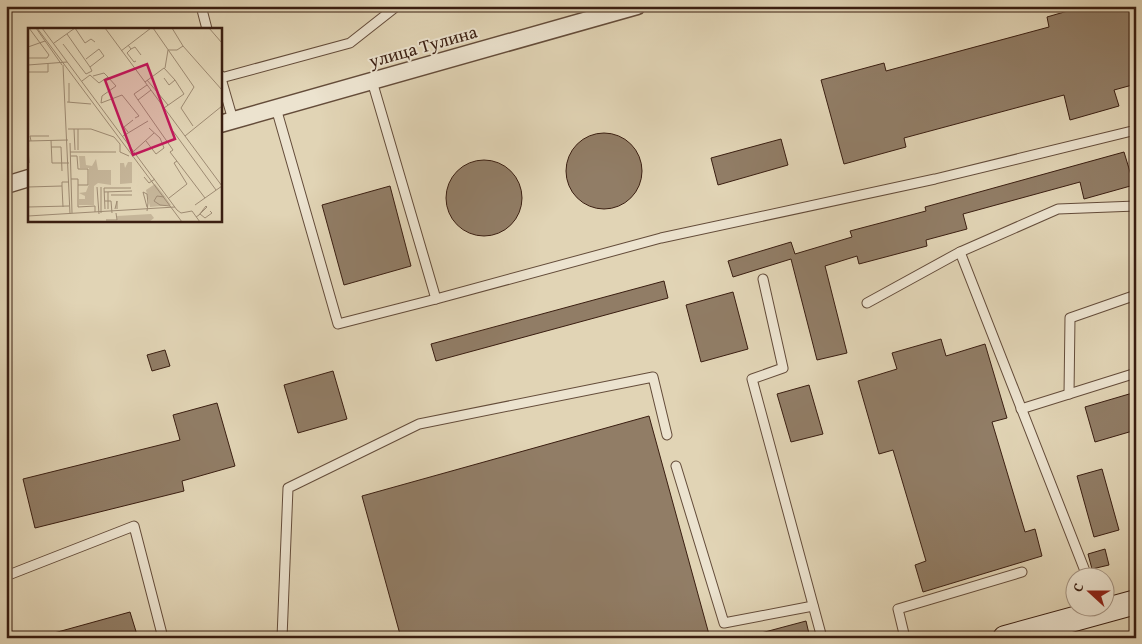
<svg xmlns="http://www.w3.org/2000/svg" width="1142" height="644" viewBox="0 0 1142 644" font-family="'Gentium Book Plus',serif">
<style>
.building{fill:#917d66;stroke:#3a1e11}
.lines{fill:none;stroke-linecap:round;stroke-linejoin:round}
.service-casing{stroke:#644c3a;stroke-width:11}
.minor-casing{stroke:#644c3a;stroke-width:19}
.secondary-casing{stroke:#3a1e11;stroke-width:26}
.service{stroke:#ece3cf;stroke-width:9}
.minor{stroke:#ece3cf;stroke-width:16}
.secondary{stroke:#ece3cf;stroke-width:24}
.labels{text-anchor:middle;dominant-baseline:central;stroke-width:4;stroke-linejoin:round;paint-order:stroke}
.street-label{font-size:18px;fill:#3a1e11;stroke:#ece3cf}
.inset-road{fill:none;stroke:#9e8b73;stroke-width:1}
.view{fill:#c2185b;fill-opacity:0.15;stroke:#c2185b;stroke-width:2.5}
.inset-edge{fill:none;stroke:#3a1e11;stroke-width:2.5}
</style>
<rect width="100%" height="100%" fill="#e1d4b5"/>
<filter id="stains"><feTurbulence type="fractalNoise" baseFrequency=".004" numOctaves="4"/><feColorMatrix values="0 0 0 0 .2 0 0 0 0 .09 0 0 0 0 .02 0 0 0 .5 -.17"/></filter>
<radialGradient id="worn" r=".72"><stop offset=".6" stop-color="#630" stop-opacity="0"/><stop offset="1" stop-color="#630" stop-opacity=".3"/></radialGradient>
<g class="building">
<polygon points="1085,6 1096,6 1097,11 1116,6 1136,6 1136,84 1114,90 1119,106 1070,120 1064,95 904,138 906,147 844,164 821,80 884,63 886,71 1049,27 1047,17"/>
<circle cx="604" cy="171" r="38"/>
<polygon points="781,139 788,165 718,185 711,158"/>
<polygon points="1124,152 1134,185 1084,199 1080,182 963,214 967,229 926,240 927,246 859,264 857,256 825,266 847,353 817,360 791,259 733,277 728,261 791,242 795,254 852,237 850,231 926,211 925,207"/>
<circle cx="484" cy="198" r="38"/>
<polygon points="390,186 411,266 344,285 322,205"/>
<polygon points="664,281 668,298 436,361 431,344"/>
<polygon points="733,292 748,349 701,362 686,305"/>
<polygon points="941,339 946,356 985,344 1007,418 992,422 1025,532 1035,529 1042,556 923,592 915,565 926,561 893,450 879,454 858,381 897,369 892,353"/>
<polygon points="165,350 170,366 152,371 147,355"/>
<polygon points="333,371 347,419 298,433 284,385"/>
<polygon points="809,385 823,434 791,442 777,394"/>
<polygon points="1136,392 1136,430 1095,442 1085,407"/>
<polygon points="217,403 235,466 182,481 184,491 35,528 23,479 180,440 173,415"/>
<polygon points="649,416 710,638 401,638 362,496"/>
<polygon points="1102,469 1119,530 1094,537 1077,476"/>
<polygon points="1105,549 1109,565 1092,569 1088,554"/>
<polygon points="130,612 138,638 55,638 54,633"/>
<polygon points="806,621 810,638 762,638 761,633"/>
</g>
<g class="lines">
<defs>
<g id="service">
<polyline points="201,6 207,29"/>
<polyline points="220,75 233,120"/>
<polyline points="221,78 350,43 397,6"/>
<polyline points="372,81 436,299 661,238 935,179 1136,130"/>
<polyline points="276,108 338,324 436,299"/>
<polyline points="960,252 1087,576"/>
<polyline points="763,279 783,368 752,379 822,638"/>
<polyline points="867,303 960,252 1058,209 1136,206"/>
<polyline points="1069,394 1070,318 1136,295"/>
<polyline points="1021,409 1136,373"/>
<polyline points="676,466 724,623 813,606"/>
<polyline points="6,576 134,526 163,638"/>
<polyline points="282,638 288,488 419,424 653,377 667,435"/>
<polyline points="905,638 898,609 1022,572"/>
</g>
<g id="minor">
<polyline points="220,124 637,6"/>
<polyline points="6,185 29,178"/>
</g>
<polyline id="secondary" points="1005,638 1136,602"/>
</defs>
<use href="#service" class="service-casing"/>
<use href="#minor" class="minor-casing"/>
<use href="#secondary" class="secondary-casing"/>
<use href="#service" class="service"/>
<use href="#minor" class="minor"/>
<use href="#secondary" class="secondary"/>
</g>
<g class="labels">
<g class="street-label">
<text transform="translate(423 46) rotate(-16)">улица Тулина</text>
</g>
</g>
<g transform="translate(28 28)">
<rect width="194" height="194" fill="#e1d4b5"/>
<path d="M51,128H57L58,137L64,138L68,131L70,142H83V157L70,155L66,158V177H51V171H57V168L51,165L58,164L61,156V140H52ZM100,134H104V155L92,156V135H96L97,140ZM127,156L136,167L143,177L122,179L118,162ZM123,186L126,190L121,194H89V188Z" fill="#c5b599"/>
<path class="inset-road" d="M8,0L34,37M9,0L154,194M14,0L149,182L153,185L164,183L172,194M47,0L57,15L63,11L67,14M77,0L194,158M125,0L166,59L153,80L165,98M144,0L155,18M181,0L194,15M39,6L62,39L76,28L71,21L58,31M26,15L47,0M35,16L58,46L64,43L62,39M100,17L103,21L107,19L113,27M0,19L17,13M103,21L99,25L106,34L108,33M93,23L123,0M0,30H19L21,27L1,0M0,37L39,34M35,37L42,186M137,40L140,22H149L155,18L194,62M0,44H20V36M65,48L76,45L80,49M136,50L141,57L147,52M119,52L140,77M54,53L62,47L71,55L80,49L88,58L74,68L73,75M117,54L136,40L147,52L156,66L136,80M41,55V74M123,62L110,72L145,122L142,124L177,170M110,72L106,66L119,57M39,74L63,76M73,75L94,67L111,88L107,90M40,101H63L86,109L92,116V124L101,128M46,101L47,122M50,101V122M145,103L188,162M100,104L96,99L105,92M95,108L120,93M157,108L194,78M23,112L24,135H41M0,113L40,112M3,113L2,108H21M118,113L128,126L136,120L132,110L121,100M42,115L44,185M0,119L1,135M23,119H33L34,143M106,123L126,105M42,124H88M43,128H49L50,141H60V157H50M116,149L121,155L127,151M43,151H50V179L67,178V184M34,158L35,179M0,159L34,158V154H41M69,159L71,186M73,159V185M76,164L104,163M80,164V181M83,167H104M136,169L129,168L126,173L132,177L142,178M141,170L159,156L146,135L149,133M77,173H83L84,185M167,177L194,158M0,179L41,178M77,181L76,160H103M87,181L89,173V181M119,183L120,175L119,166L115,164L119,179M172,186L177,190L184,185L182,183M0,188L147,179M168,189L171,187L179,179L178,178L171,187M78,192H89L88,185"/>
<path class="view" d="M119,36L147,111L105,127L77,52Z"/>
<rect width="194" height="194" class="inset-edge"/>
</g>
<rect width="1142" height="644" fill="none" stroke="#e1d4b5" stroke-width="25"/>
<rect x="8" y="8" width="1127" height="629" fill="none" stroke="#3a1e11" stroke-width="2.5"/>
<rect x="12" y="12" width="1117" height="619" fill="none" stroke="#3a1e11"/>
<g transform="translate(1090 592) rotate(291)"><circle r="24" fill="#ece3cf" stroke="#a59483"/>
<path d="M0-4L9 19L0 12L-9 19Z" fill="#8f2418"/>
<text y="-8" font-size="14" font-weight="bold" text-anchor="middle" fill="#3a1e11">С</text>
</g>
<rect width="100%" height="100%" filter="url(#stains)"/>
<rect width="100%" height="100%" fill="url(#worn)"/>
</svg>
